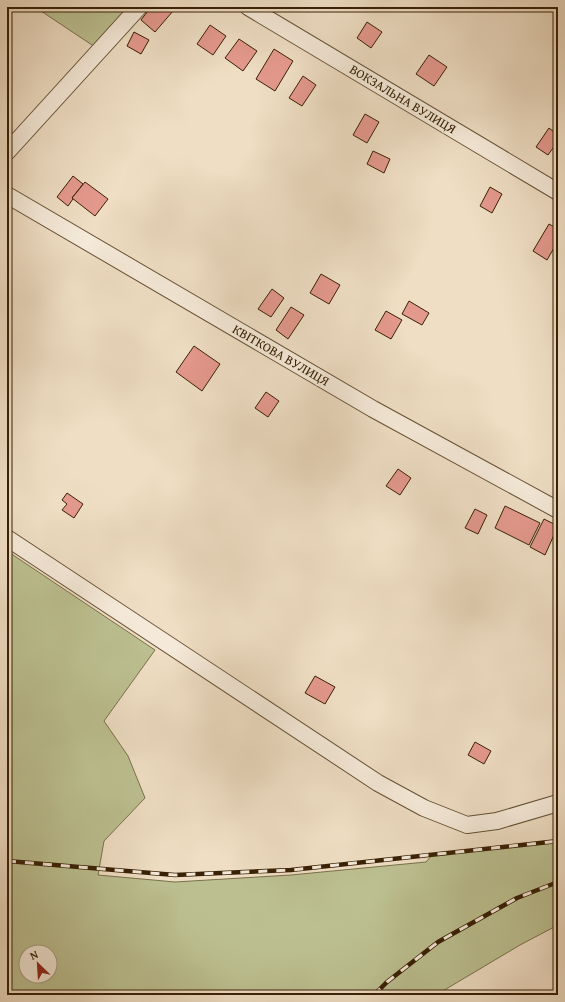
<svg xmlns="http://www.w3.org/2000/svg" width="565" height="1002" viewBox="0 0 565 1002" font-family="'Gentium Book Plus',serif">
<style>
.green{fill:#bcc091;stroke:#7a704b;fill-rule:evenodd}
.building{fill:#e4998d;stroke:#382005}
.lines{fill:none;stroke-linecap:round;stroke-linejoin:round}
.minor-casing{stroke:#665035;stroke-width:18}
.minor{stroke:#f5ead9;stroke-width:16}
.rail-casing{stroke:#382005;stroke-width:4.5}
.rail{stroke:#f5ead9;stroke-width:3;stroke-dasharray:9;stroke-linecap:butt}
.labels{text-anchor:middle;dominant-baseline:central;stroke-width:3;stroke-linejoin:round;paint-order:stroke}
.street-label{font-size:13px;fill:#382005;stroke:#f5ead9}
</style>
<rect width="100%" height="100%" fill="#efdec4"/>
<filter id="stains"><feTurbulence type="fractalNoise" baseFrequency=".005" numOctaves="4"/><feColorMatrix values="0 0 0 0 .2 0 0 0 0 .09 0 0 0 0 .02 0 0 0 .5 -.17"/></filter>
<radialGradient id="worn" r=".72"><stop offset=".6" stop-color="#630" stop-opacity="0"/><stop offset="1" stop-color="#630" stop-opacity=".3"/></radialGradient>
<g class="green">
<polygon points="35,7 130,7 95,47"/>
<path d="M7,551L155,650L104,721L128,756L145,798L104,841L98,875L175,882L291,875L426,862L432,855L558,841V925L520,945L436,995H7ZM26,952H50V976H26Z"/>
</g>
<g class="building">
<polygon points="151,7 167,7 173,11 155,32 141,20"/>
<polygon points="301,7 312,7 309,12"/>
<polygon points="367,22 382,32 371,48 357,38"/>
<polygon points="210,25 226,36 213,55 197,44"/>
<polygon points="134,32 149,40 141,54 127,46"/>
<polygon points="239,39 257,51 243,71 225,58"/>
<polygon points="274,49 293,61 275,91 256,79"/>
<polygon points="429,55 447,67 434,86 416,74"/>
<polygon points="303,76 316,85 302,106 289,98"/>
<polygon points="365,114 379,122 367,143 353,135"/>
<polygon points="549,128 558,135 558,141 548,155 536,147"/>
<polygon points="373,151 390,159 384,173 367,164"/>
<polygon points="73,176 83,184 72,198 73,199 68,206 57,197"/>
<polygon points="85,182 108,199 95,216 72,198"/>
<polygon points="490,187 502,194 492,213 480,206"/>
<polygon points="549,224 558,229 558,241 547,260 533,251"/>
<polygon points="321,274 340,285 329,304 310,293"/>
<polygon points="272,289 284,298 271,317 258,309"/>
<polygon points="409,301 429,313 422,325 402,314"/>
<polygon points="291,307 304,315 288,339 276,330"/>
<polygon points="386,311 402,320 391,339 375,330"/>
<polygon points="194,346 220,364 202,391 176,372"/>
<polygon points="266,392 279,401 268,417 255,408"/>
<polygon points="398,469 411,478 400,495 386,486"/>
<polygon points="67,493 83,504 74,518 62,510 67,504 62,500"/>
<polygon points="505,506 540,523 529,545 495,528"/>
<polygon points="475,509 487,515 478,534 465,528"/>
<polygon points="544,519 558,526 545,555 530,547"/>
<polygon points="315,676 335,687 325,704 305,693"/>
<polygon points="475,742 491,751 484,764 468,755"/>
</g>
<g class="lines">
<defs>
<g id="minor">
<polyline points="248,7 558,192"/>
<polyline points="7,152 139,7"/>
<polyline points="7,195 373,409 558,510"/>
<polyline points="7,538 378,783 424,808 467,825 497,821 558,803"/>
</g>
</defs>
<use href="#minor" class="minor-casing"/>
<use href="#minor" class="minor"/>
<defs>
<g id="rail">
<polyline points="7,861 175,875 291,870 558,841"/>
<polyline points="374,995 387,982 438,942 517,898 558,882"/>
</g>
</defs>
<use href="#rail" class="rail-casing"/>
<use href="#rail" class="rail"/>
</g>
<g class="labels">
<g class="street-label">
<text transform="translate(403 99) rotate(31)">ВОКЗАЛЬНА ВУЛИЦЯ</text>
<text transform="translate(281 355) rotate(30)">КВІТКОВА ВУЛИЦЯ</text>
</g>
</g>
<rect width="565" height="1002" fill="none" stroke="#efdec4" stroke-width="24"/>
<rect x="8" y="8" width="549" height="986" fill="none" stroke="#382005" stroke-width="2"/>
<rect x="12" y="12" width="541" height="978" fill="none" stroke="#382005"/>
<g transform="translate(38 964) rotate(335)"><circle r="19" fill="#f5ead9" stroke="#a99984"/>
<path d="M0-3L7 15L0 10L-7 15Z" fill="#8f2418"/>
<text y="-6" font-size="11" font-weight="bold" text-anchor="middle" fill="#382005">N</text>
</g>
<rect width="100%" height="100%" filter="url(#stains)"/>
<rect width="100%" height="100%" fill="url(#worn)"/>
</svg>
